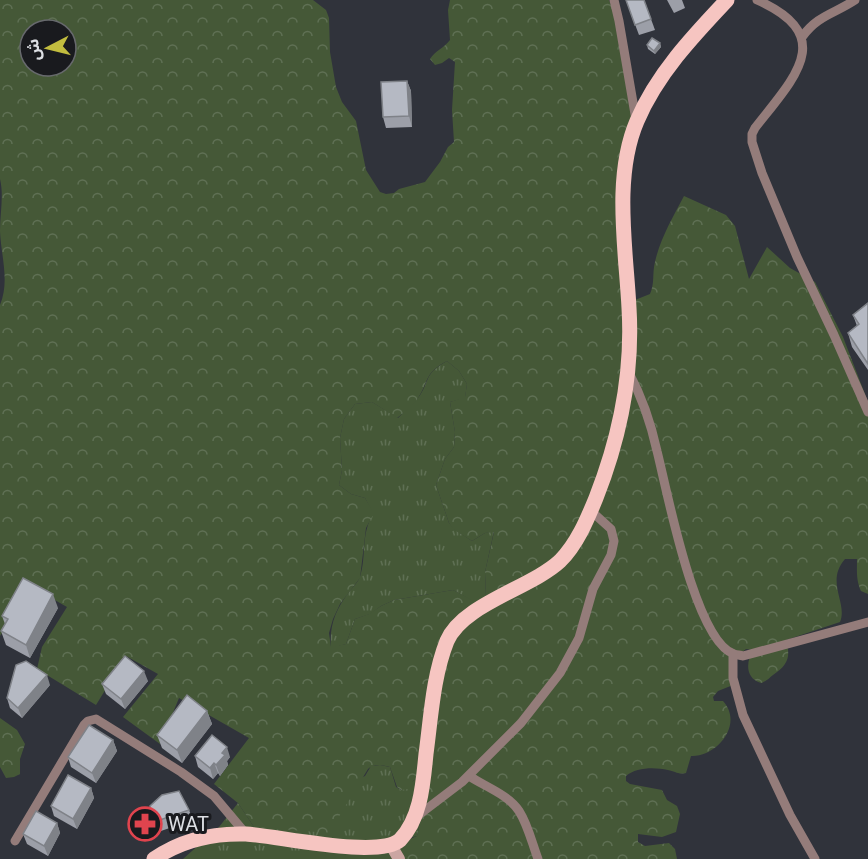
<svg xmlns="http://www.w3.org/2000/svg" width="868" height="859" viewBox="0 0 868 859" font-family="Roboto,'Noto Sans Arabic',sans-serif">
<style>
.grass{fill:url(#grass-tufts)}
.forest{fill:url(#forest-crowns);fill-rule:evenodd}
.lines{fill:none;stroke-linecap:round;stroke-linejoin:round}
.street{stroke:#947c7a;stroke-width:9}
.secondary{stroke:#cba5a2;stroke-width:12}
.primary{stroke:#f6c5c1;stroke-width:15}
.wall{fill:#9c9fa8}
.shaded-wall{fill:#7f8288}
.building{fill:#b5b9c3;stroke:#7f8288;stroke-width:1.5}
.labels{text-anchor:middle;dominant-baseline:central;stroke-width:6;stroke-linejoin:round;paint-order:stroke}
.poi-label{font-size:20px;fill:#dddfe4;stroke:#191a1e;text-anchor:start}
</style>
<defs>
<pattern id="grass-tufts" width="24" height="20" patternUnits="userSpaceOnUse" patternTransform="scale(1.5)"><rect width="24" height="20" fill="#455837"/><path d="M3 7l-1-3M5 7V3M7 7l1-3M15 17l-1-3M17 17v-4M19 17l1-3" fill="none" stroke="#5f7054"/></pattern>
<pattern id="forest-crowns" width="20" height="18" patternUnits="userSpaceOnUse" patternTransform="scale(1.5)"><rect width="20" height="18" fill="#455837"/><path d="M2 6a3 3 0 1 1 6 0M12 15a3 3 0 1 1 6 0" fill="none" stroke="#5f7054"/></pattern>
</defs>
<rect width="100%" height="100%" fill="#30333b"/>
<g class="grass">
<path d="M447,361L459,371L467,384L465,398L450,402L455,432L454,447L445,459L436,485L449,523L454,529L472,541L485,533L494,531L485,572L486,597L482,606L453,590L394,600L381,606L370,614L355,619L346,644L331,648C329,625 336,609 349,592C353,587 358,582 360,577C367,554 360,538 373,513L365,498L351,494L339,485L342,470L340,438L344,419L355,404L372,402L398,418C404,412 412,405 418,398C431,381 422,375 447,361Z"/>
<polygon points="380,765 390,767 396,787 401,790 420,776 425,799 417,836 409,838 396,859 183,859 219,827 238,803 254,827 365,776 371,766"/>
</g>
<g class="forest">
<path d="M0,0H313L326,10L329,18L330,52L336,87L342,102L356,121L366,170L380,192L386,194L394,193L399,189L425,182L440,162L448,147L454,142L452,110L455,62L449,58L442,63L435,65L430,59C435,51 444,48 450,40L448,10L450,0H609L618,21L632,115L625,151L630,302L650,294C655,283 652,274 655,262C660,239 673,217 684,196L726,215L735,226L749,279L767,247L790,268L815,282L843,337L868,402V594L861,591C856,580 857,571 857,559H845C825,582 848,603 840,622L786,640C791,657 788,665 773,675C769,678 767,681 761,683C745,678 746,662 753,650L746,649L737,656L733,685L718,691L713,697L714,701H723C744,724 717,757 691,756L686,773C678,775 675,771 668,770C655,767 636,767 626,776V781L630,784L662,790L667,800L677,806L680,814L676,832L662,837L638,834V842L645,846L669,843L675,849L677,859H396C399,847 405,840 417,836L425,799L420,776L413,781L410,789L401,790L397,787L390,767C383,765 374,763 368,769L329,833L254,827L238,803L214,784L249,738L179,698L160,744L123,717L158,674L126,656L96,705L37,669L42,647L67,607L32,587L0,636V305C10,281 1,256 0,231C0,214 4,195 0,179ZM30,30H66V66H30ZM447,361L459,371L467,384L465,397L450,402L455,432L454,447L445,459L436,485L449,523L453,529L472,541L485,533L494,532L485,572L486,597L482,605L453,590L394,600L381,606L369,614L355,619L346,644L331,647L329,633L333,619L340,604L360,578L366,528L374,513L365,498L351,494L339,485L342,470L340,438L344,419L355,404L372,402L397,418C405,412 412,407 418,398C430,380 423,374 447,361Z"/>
<polygon points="0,718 17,730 25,744 20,759 20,774 14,777 6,778 0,767"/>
</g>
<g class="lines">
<g class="street">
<polyline points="614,0 619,21 636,120"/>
<path d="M757,0C839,36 793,79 755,128L752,134V142L762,173L797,257L834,335L868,412"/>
<path d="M802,37C818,15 834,14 855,0"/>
<path d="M629,373C642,397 651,424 657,451C667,490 695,641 734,654C737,655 740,655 743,656L868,622"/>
<polyline points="733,654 733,678 743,715 790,815 815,859"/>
<path d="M469,776C484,786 509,795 519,811C528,825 532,843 538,859"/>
<polyline points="416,817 462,782 521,723 560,673 579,638 593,589 611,555 614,541 611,529 590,510"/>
<polyline points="15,841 84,725 88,721 96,719 181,772 214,796 246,834"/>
</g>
<polyline class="secondary" points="392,847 399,859"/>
<path class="primary" d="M154,859C181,840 214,833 246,834C279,836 378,859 400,840C421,818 423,784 426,754C431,717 433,676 447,641C463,604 531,588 560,561C577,544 587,520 596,498C620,437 633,373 629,308C626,249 613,177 637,121C657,74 693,36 727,0"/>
</g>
<g class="wall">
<polygon points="626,0 644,0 655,30 639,35"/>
<polygon points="667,0 682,0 685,8 674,13"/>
<polygon points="660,43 661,47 655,54 648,49 647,45"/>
<polygon points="407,81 411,91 412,127 386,128 383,117"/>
<polygon points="868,303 868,370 852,347 848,333 857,326 853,315"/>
<polygon points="58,608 30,658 6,645 1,631 5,624 2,616"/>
<polygon points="148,681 125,709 106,694 102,684"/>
<polygon points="50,685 22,718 10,708 7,698"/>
<polygon points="207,711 212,724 182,763 162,748 157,735"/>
<polygon points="113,740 117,751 96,783 71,767 68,757"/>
<polygon points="195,756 230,757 227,761 228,765 220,776 218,773 213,779 198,767"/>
<polygon points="91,788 94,798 77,829 54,816 51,806"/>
<polygon points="189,810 193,820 158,832 154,822"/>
<polygon points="57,823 60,833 48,856 27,844 23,834"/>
</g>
<g class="shaded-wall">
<polygon points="660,43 661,47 655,54 654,51"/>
<polygon points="407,81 411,91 412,127 409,116"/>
<polygon points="53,594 58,608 30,658 26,645"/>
<polygon points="144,671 148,681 125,709 121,699"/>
<polygon points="47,675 50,685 22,718 18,708"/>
<polygon points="207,711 212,724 182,763 177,750"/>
<polygon points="113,740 117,751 96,783 92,773"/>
<polygon points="227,747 230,757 227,761 228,765 220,776 216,765 222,753"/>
<polygon points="214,763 218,773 213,779 210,768"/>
<polygon points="91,788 94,798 77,829 73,819"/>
<polygon points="57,823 60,833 48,856 44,846"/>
</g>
<g class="building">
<polygon points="626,0 644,0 651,19 635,25"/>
<polygon points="652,38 660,43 654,51 647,45"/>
<polygon points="407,81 409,116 383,117 381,82"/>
<polygon points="868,303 868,364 848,333 859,324 853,315"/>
<polygon points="23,578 53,594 26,645 1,631 8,619 2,616"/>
<polygon points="125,656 144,671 121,699 102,684"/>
<polygon points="26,661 47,675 18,708 7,698 16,665"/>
<polygon points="187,695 207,711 177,750 157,735"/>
<polygon points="89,725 113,740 92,773 68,757"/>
<polygon points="212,735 227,747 222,753 225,755 216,765 214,763 210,768 195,756"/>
<polygon points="68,775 91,788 73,819 51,806"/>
<polygon points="179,791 189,810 154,822 150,806 162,795"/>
<polygon points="36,811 57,823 44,846 23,834"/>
</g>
<defs>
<symbol id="pharmacy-ring" viewBox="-11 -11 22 22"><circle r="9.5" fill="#191a1e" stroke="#e0444e" stroke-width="1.5"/><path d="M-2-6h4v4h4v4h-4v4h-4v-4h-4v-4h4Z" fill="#e0444e"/></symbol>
</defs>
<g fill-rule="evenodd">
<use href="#pharmacy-ring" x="126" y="805" width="38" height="38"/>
</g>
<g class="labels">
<g class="poi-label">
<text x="168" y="824">WAT</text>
</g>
</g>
<g transform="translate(48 48) rotate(263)"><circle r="28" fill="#191a1e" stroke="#67696d" stroke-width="1.5"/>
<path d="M0-4.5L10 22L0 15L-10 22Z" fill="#c2bd3f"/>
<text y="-9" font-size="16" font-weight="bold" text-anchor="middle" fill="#dddfe4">ش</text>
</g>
</svg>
